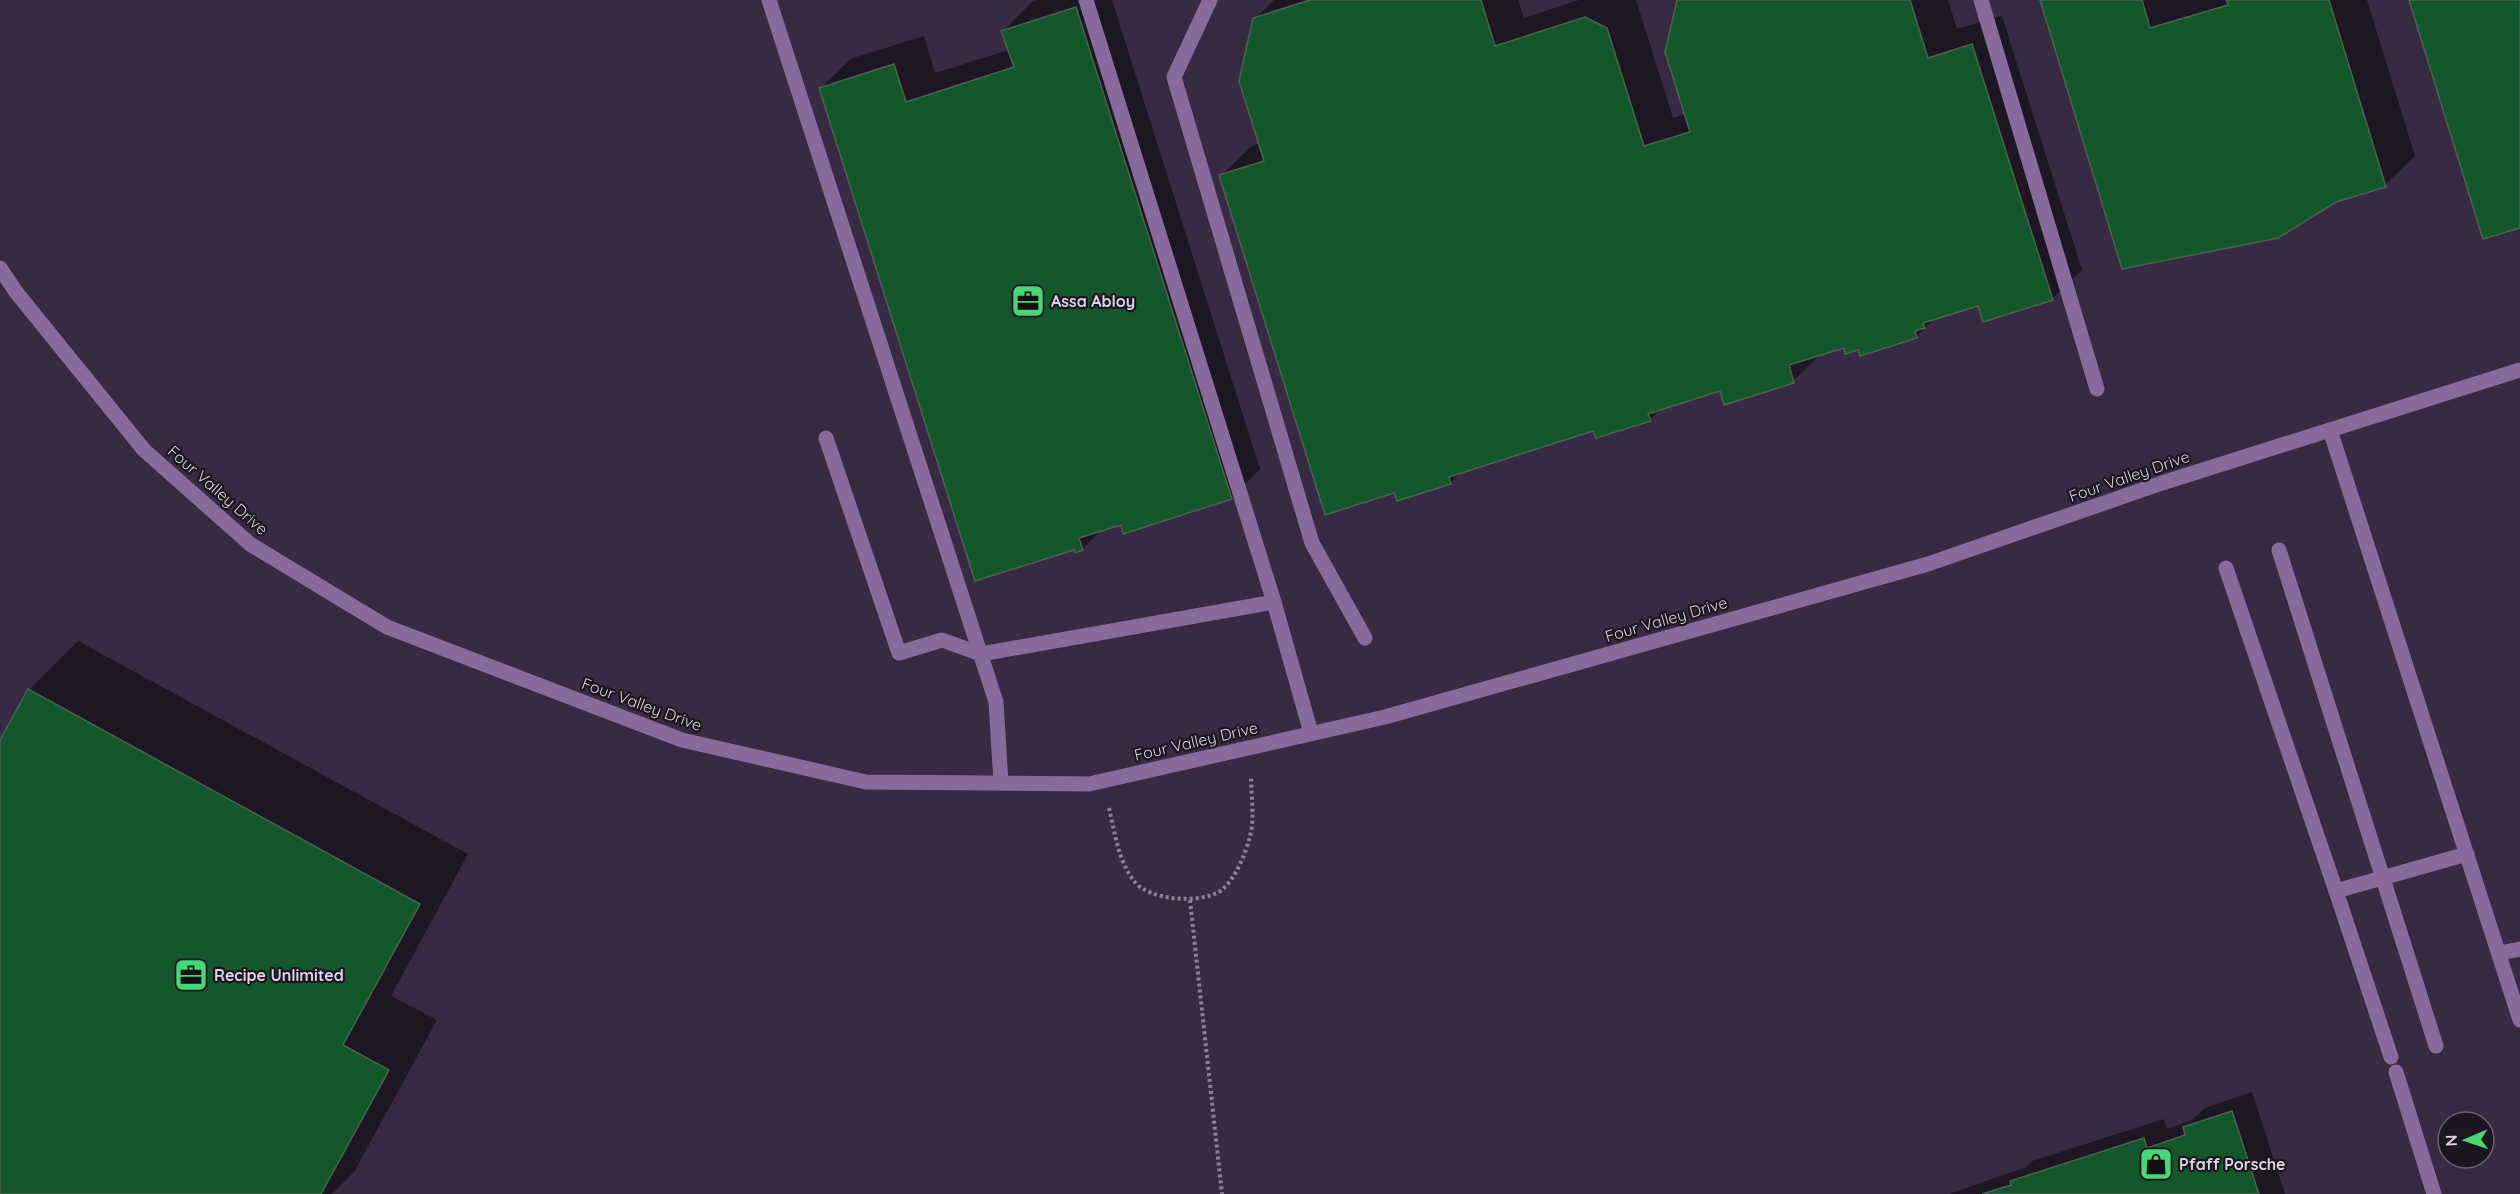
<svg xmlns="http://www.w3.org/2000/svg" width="2520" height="1194" viewBox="0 0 2520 1194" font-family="Quicksand,sans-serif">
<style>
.shadow{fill:#0007}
.building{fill:#15572c;stroke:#4a644f;stroke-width:1.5}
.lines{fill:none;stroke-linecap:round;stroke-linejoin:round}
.path{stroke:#8c8195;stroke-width:4;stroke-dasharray:3 3;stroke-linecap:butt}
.minor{stroke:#886b9d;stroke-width:15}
.labels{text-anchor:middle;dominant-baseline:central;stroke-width:4.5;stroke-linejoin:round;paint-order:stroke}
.poi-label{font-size:16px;font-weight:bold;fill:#dcd3e3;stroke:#1c1620;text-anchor:start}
.street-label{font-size:16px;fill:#dcd3e3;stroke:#1c1620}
</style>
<rect width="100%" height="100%" fill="#382a42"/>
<g class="shadow">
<polygon points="1038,0 1112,0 1260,469 1231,498 1102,530 1082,549 821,88 850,59 924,36 935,73 1009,50 1003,31 1032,2"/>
<polygon points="1274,0 1518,0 1524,18 1579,0 1636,0 1673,118 1686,114 1678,0 1948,0 1957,29 2002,16 2082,270 2052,299 1979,304 1935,318 1916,337 1859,348 1845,346 1821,354 1793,381 1721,389 1661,408 1650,420 1594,430 1462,471 1450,483 1221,176 1250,147 1260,143 1255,19"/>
<polygon points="2042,0 2367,0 2415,156 2385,185"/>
<polygon points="78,641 468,854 391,996 437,1020 354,1172 332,1194 0,1194 0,743 29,690"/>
<polygon points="2252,1092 2285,1194 1949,1194 2026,1167 2032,1161 2164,1119 2167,1129 2192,1120 2205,1108"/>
</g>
<g class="building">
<polygon points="1310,0 1481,0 1495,46 1585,17 1607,28 1644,146 1690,132 1665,52 1677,0 1910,0 1928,58 1972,44 2053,300 1983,322 1978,306 1923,323 1925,328 1915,331 1917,338 1860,356 1858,350 1845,354 1844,348 1789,365 1794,383 1724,405 1720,391 1648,414 1651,421 1596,438 1593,431 1449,477 1451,484 1397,501 1394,493 1325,515 1219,175 1264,161 1239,81 1253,18"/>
<polygon points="2040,0 2142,0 2150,28 2228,5 2226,0 2329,0 2386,187 2336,202 2278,238 2122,269"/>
<polygon points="2409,0 2520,0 2520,228 2483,239"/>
<polygon points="1076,7 1232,499 1123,534 1121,525 1079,538 1083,550 1075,553 1074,550 975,581 819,88 894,64 906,102 1014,67 1001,31"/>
<polygon points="28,689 420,904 343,1045 389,1070 321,1194 0,1194 0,740"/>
<polygon points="2232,1111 2259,1194 1982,1194 2011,1185 2010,1181 2144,1138 2147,1148 2185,1135 2183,1127"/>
</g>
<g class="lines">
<g class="path">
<path d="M1109,808C1115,833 1118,860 1134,881C1149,901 1204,905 1223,889C1236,877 1246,853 1250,836C1255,819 1251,796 1251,777"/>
<polyline points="1190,900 1222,1194"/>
</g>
<g class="minor">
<polyline points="769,0 996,702 1001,783"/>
<polyline points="1086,0 1274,602 1311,733"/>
<polyline points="1210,0 1174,77 1312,543 1365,638"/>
<polyline points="1981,0 2097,389"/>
<polyline points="0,268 16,292 144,450 250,544 387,627 682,740 866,782 1089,784 1385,717 1928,564 2162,483 2520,370"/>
<polyline points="2330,430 2520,1020"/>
<polyline points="826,438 899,653 942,640 981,654 1274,602"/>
<polyline points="2279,550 2436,1046"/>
<polyline points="2226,568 2336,891"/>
<polyline points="2499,953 2520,949"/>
<polyline points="2391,1057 2336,891 2467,854"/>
<polyline points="2396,1072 2434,1194"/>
</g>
</g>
<defs>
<symbol id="office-square" viewBox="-11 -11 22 22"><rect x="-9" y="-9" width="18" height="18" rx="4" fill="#48d778" stroke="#1c1620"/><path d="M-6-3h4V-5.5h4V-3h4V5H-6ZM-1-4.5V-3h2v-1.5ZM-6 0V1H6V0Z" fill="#111"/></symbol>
<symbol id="shop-square" viewBox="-11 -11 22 22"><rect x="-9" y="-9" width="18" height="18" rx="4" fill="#48d778" stroke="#1c1620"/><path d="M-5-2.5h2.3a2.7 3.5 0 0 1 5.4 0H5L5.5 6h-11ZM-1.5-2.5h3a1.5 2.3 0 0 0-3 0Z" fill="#111"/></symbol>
</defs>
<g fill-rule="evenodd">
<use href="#office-square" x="1009" y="282" width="38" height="38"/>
<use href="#office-square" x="172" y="956" width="38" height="38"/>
<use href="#shop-square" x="2137" y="1145" width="38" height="38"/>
</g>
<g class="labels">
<g class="poi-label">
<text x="1051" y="301">Assa Abloy</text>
<text x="214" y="975">Recipe Unlimited</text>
<text x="2179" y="1164">Pfaff Porsche</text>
</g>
<g class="street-label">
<text transform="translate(2129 476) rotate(-19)">Four Valley Drive</text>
<text transform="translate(218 490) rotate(41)">Four Valley Drive</text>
<text transform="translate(1666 619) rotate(-16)">Four Valley Drive</text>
<text transform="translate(642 704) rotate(20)">Four Valley Drive</text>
<text transform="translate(1196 741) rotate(-13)">Four Valley Drive</text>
</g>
</g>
<g transform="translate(2466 1140) rotate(268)"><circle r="28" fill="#1c1620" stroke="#69626e" stroke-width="1.5"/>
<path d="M0-4.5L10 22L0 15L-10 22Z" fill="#48d778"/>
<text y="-9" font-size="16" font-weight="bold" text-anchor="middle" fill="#dcd3e3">N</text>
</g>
</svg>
